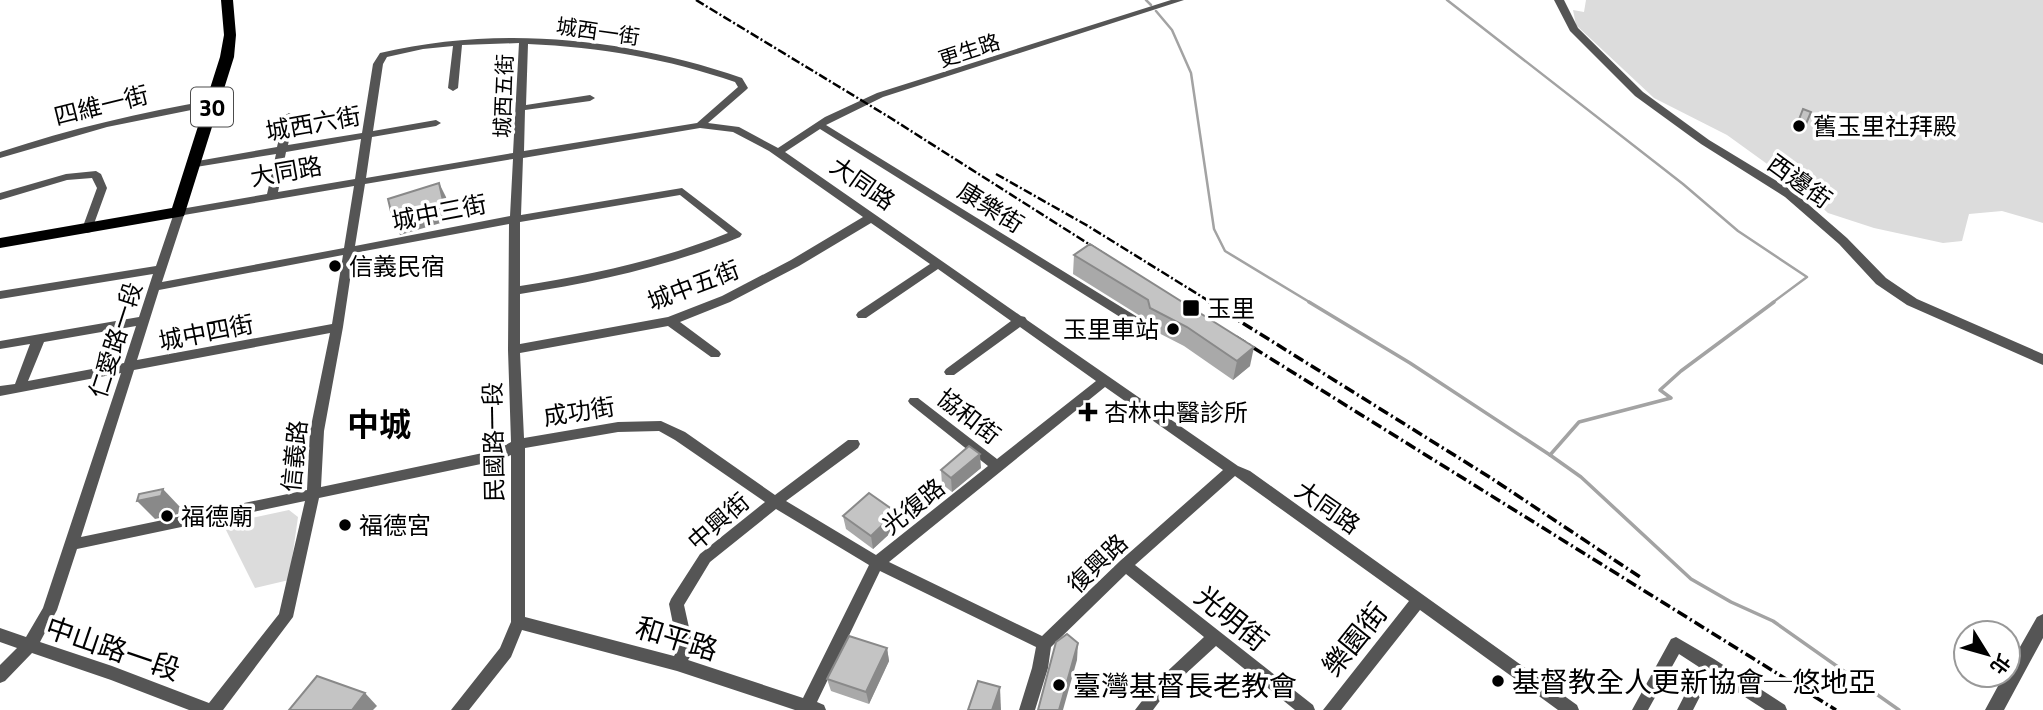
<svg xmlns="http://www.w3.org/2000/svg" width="2043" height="710" viewBox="0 0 2043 710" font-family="'Titillium Web','Noto Sans TC',sans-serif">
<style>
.green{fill:#dcdcdc}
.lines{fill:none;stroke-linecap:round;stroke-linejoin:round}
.stream-far1{stroke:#a3a3a3;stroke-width:2.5}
.stream{stroke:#a3a3a3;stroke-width:3.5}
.minor{fill:#555;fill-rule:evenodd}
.tertiary{fill:#555;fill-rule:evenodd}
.primary{fill:#000;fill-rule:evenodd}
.rail-far1{stroke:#000;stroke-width:2.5;stroke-dasharray:9 2.5 2 2.5;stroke-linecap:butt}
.rail{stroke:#000;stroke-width:3.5;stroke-dasharray:11 3.5 2 3.5;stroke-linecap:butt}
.wall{fill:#a9a9a9}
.shaded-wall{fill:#898989}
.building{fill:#c4c4c4;stroke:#898989;stroke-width:2}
.poi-dot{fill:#000;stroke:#fff;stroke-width:2.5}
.labels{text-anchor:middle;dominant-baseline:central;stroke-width:7;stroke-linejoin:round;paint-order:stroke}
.far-street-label{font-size:21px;fill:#000;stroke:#fff}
.shield{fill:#fff;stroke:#4c4c4c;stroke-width:2}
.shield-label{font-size:23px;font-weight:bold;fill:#000}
.street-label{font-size:24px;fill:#000;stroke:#fff}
.poi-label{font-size:24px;fill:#000;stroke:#fff;text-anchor:start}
.near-street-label{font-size:28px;fill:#000;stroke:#fff}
.near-poi-label{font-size:28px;fill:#000;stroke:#fff;text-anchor:start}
.district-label{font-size:32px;font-weight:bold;fill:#000;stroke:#fff}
</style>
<rect width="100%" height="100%" fill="#fff"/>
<g class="green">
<polygon points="1586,0 2043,0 2043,223 2002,211 1969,214 1962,241 1943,243 1874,228 1828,213 1802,189 1727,135 1654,98 1576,25 1573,10 1584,12"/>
<polygon points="289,510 298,517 289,580 255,588 223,524"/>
</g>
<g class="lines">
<g class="stream-far1">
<polyline points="1146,0 1151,5"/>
<polyline points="1447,0 1683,184 1738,231 1807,277 1772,303"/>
<polyline points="1156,11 1172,30 1191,73 1214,229 1225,251 1311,303"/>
</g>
<g class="stream">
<polyline points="1309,302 1410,363 1550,455"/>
<polyline points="1774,302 1681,371 1660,390 1671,398 1579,422 1550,455 1581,477 1691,579 1731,602 1773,621 1899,710"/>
</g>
<g class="minor">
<path d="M1171,0H1184L883,97L826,125L1144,321L1146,324L1144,327H1136L820,129L785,152L1021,316L1025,317L1027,320L1238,466L1250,471L1577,705L1579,710H1558L1420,610L1341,710H1323L1409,601L1235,476L1135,565L1313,705L1315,710H1295L1216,646L1168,690L1153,710H1135L1158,680L1204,637L1126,574L1051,647L1048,668L1035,710H1019L1032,668L1036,647L880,571L817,702L824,705L826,710H795L677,671L522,630L511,657L469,710H451L500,648L511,622V455L500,460L319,498L293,617L223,710H189L111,680L32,653L5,681L0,683V665L17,648L0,642V628L26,637L43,608L121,373L0,396V386L15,384L30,344L0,349V341L139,317L153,274L0,299V291L156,266L175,210L267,194L276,154L196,167L192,166V162L277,147L284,116L289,113L294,116L288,145L362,133L373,64L380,53C500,25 626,38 742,78L748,88L746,90L708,123L739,127L778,148L825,117L877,93ZM519,43L513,153L366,178L372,137L436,126L441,123L436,120L373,131L383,64L387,57L423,49L453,46L448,88L453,91L458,88L462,45ZM528,44C600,47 668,59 735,82L738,87L697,123L524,151L525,110L590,101L595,98L590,95L526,105ZM700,128L733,132L769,151L863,217L791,260L722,296L668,317L520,344V294C596,282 669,266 740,237L742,234L682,188L521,215L523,158ZM361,139L355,179L278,192L286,152ZM513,159L510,216L355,246L365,184ZM354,186L344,248L162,282L184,215ZM680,195L728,233C661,260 591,275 520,286V222ZM871,223L930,264L858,312L856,315L858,318H866L938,269L1011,321L946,369L944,372L946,375H954L1020,327L1096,381L997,459L918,398H910L908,401L910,404L988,466L876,555L786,501L858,448L860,444L858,440H848L775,495L685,432L661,421L618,422L524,438L520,353L668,326L711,357H719L721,354L719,351L680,322L730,302L799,266ZM509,224L508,350L511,442L497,450L321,487L324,431L343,327L354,253ZM343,255L332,324L137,360L159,290ZM136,326L124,363L28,381L44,342ZM330,333L310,431L307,490L81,537L134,370ZM1105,387L1223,470L1120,561L1042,636L889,562ZM659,431L675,440L765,502L700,554L671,599L669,604L678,649L674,656L525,617V448L618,432ZM305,501L279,614L209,703L112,666L40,642L57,610L77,549ZM776,509L869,565L803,698L688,660L694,650L684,605L710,562Z"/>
<path d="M213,100L216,101V105L107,127L0,158V152C70,129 141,112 213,100Z"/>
<polygon points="96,171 101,174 107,188 91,232 87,233 82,229 97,188 92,178 67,180 0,200 0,193 66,174"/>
<polygon points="1676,637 1714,659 1785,705 1787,710 1765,710 1711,675 1693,710 1677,710 1699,667 1679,654 1648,710 1632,710 1671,639"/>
</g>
<g class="tertiary">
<polygon points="1554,0 1564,0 1578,28 1643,92 1709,140 1793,191 1847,238 1886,278 1917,299 2043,354 2043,365 1907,305 1876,284 1839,244 1785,197 1701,144 1635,96 1570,31"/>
<polygon points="2043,614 2043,638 2004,710 1985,710 2004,675 2008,675 2008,668 2037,617"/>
</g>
<polygon class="primary" points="221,0 233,0 236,35 234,57 184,216 0,248 0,238 172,208 220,57 224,35"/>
<g class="rail-far1">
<polyline points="696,0 889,117 1106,255"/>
<polyline points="996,174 1088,226 1212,303"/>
</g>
<g class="rail">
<polyline points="1209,302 1491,478 1640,577"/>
<polyline points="1236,337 1836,710"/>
</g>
</g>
<g class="wall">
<polygon points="1803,109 1806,124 1804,129 1795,126"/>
<polygon points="1090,244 1250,366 1233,380 1184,346 1147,327 1145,319 1073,274 1074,255"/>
<polygon points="981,468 952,492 942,484 941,470"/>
<polygon points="843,516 898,526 873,549 846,529"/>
<polygon points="887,648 889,661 869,704 831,691 827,679"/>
</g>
<g class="shaded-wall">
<polygon points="439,183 446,197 451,220 400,235 393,220"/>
<polygon points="1254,347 1250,366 1233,380 1237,361"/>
<polygon points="980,454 981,468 952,492 951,478"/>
<polygon points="163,489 180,507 178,514 155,519 137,501"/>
<polygon points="896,512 898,526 873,549 871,536"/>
<polygon points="1078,643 1077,660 1063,710 1059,710"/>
<polygon points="887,648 889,661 869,704 866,692"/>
<polygon points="1000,687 1001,710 992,710"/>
<polygon points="365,693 377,706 373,710 352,710"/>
</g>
<g class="building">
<polygon points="1803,109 1811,112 1806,124 1798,122"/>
<polygon points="439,183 444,205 393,220 388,199"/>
<polygon points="1090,244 1254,347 1237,361 1187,327 1150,308 1148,300 1074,255"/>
<polygon points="969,446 980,454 951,478 941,470"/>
<polygon points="163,489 161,496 137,501 139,494"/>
<polygon points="869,493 896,512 871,536 843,516"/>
<polygon points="1067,634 1078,643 1059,710 1038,710 1056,642"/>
<polygon points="849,636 887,648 866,692 827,679"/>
<polygon points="317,676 365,693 352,710 289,710"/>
<polygon points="978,681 1000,687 992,710 968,710"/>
</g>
<g class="poi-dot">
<circle cx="1799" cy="126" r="7"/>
<circle cx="335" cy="266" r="7"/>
<rect x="1182" y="299" width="18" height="18" rx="3.5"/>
<circle cx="1173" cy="329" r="7"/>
<path d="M1084.5 401.5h7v7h7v7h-7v7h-7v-7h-7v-7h7z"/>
<circle cx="167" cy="516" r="7"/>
<circle cx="345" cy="525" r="7"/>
<circle cx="1498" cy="681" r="7"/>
<circle cx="1059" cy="685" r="7"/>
</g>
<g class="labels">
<g class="far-street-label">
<text transform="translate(598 31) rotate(8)">城西一街</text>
<text transform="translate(969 50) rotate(-18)">更生路</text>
<text transform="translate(503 96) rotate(-88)">城西五街</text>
</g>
<rect class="shield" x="191" y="87.5" width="42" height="39" rx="5"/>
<g class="shield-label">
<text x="212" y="107">30</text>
</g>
<g class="street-label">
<text transform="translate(101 105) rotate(-14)">四維一街</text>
<text transform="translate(313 123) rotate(-10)">城西六街</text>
<text transform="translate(286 171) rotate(-10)">大同路</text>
<text transform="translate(1800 181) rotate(36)">西邊街</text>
<text transform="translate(863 183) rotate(35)">大同路</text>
<text transform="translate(991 207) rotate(32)">康樂街</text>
<text transform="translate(439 212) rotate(-11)">城中三街</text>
<text transform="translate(693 285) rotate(-21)">城中五街</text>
<text transform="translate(206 332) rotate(-11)">城中四街</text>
<text transform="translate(115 340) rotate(-72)">仁愛路一段</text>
<text transform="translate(579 411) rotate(-9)">成功街</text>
<text transform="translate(969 416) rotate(38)">協和街</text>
<text transform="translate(493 442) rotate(-91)">民國路一段</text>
<text transform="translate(294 456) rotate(-84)">信義路</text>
<text transform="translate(913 506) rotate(-39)">光復路</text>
<text transform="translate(1328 507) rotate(35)">大同路</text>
<text transform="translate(718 521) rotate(-41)">中興街</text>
<text transform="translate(1097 563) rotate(-44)">復興路</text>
</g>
<g class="poi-label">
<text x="1813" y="126">舊玉里社拜殿</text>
<text x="349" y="266">信義民宿</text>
<text x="1207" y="308">玉里</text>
<text x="1159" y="329" text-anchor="end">玉里車站</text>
<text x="1104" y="412">杏林中醫診所</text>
<text x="181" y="516">福德廟</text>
<text x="359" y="525">福德宮</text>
</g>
<g class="near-street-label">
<text transform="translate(1232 618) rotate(39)">光明街</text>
<text transform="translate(677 638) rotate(17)">和平路</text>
<text transform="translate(1354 639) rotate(-51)">樂園街</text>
<text transform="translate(113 648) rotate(19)">中山路一段</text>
</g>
<g class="near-poi-label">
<text x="1512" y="681">基督教全人更新協會─悠地亞</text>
<text x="1073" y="685">臺灣基督長老教會</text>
</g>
<g class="district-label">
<text x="379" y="424">中城</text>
</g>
</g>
<g transform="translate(1987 654) rotate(127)"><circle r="33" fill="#ffffff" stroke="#999999" stroke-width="2"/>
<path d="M0-5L12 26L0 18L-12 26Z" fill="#000000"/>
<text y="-10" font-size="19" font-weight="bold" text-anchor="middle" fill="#000000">北</text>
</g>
</svg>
